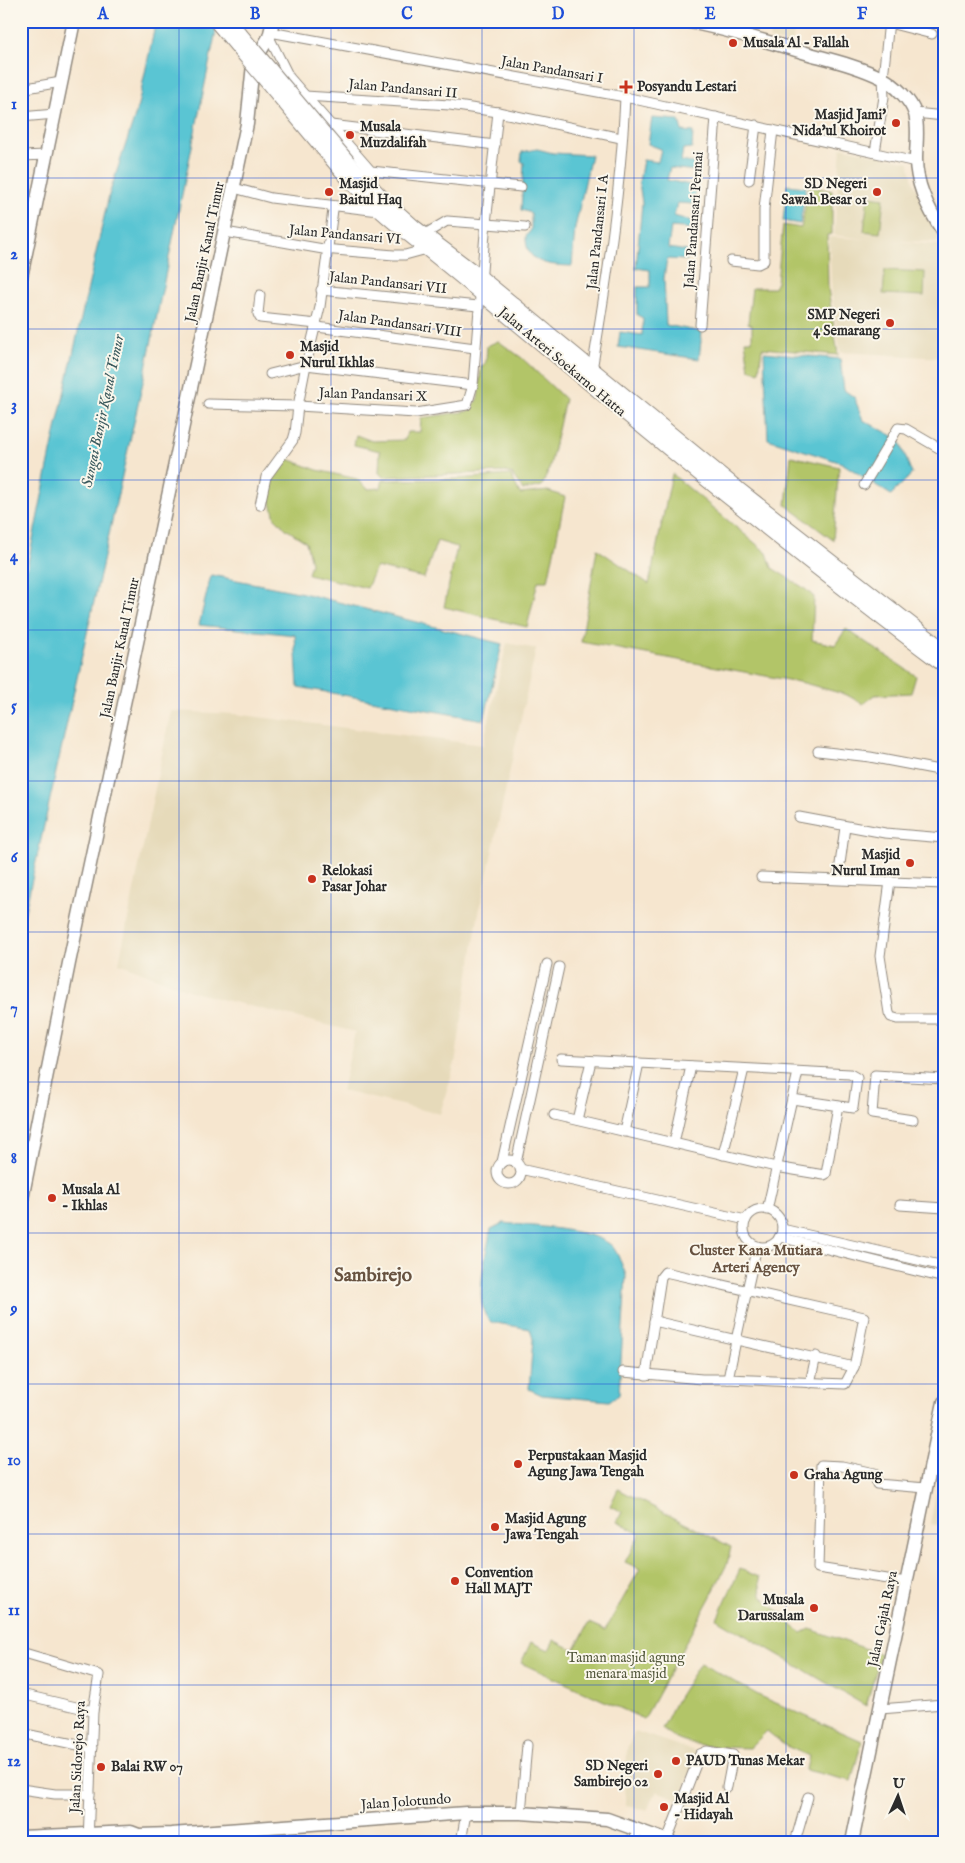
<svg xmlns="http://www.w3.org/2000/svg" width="965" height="1863" viewBox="0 0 965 1863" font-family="'IM FELL English',serif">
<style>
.built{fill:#e6daba}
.green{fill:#b2c568;stroke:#6e784a}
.water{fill:#5ac5d3;stroke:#42787f}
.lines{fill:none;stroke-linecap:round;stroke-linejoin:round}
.street-casing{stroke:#90887d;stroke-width:11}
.secondary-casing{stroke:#90887d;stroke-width:15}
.primary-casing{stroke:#90887d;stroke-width:16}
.street{stroke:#fff;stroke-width:9}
.secondary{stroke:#fff;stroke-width:12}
.primary{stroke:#fff;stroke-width:14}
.primary-bridge-casing{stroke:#90887d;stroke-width:16;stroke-linecap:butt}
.primary-bridge{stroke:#fff;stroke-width:14}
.grid{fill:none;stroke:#1d4ed8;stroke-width:1;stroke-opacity:0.55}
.poi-dot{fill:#c8321e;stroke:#fbf7ec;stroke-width:2}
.labels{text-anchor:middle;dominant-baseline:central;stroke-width:4;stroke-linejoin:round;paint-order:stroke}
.poi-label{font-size:14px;font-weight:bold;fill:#2b2b2b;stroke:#fbf7ec;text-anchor:start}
.street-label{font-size:14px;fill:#2b2b2b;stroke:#fbf7ec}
.park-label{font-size:14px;fill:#54593d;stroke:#fbf7ec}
.water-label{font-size:15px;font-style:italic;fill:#39595d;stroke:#fbf7ec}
.neighbourhood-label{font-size:15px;font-weight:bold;fill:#675240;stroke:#fbf7ec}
.district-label{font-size:19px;font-weight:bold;fill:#675240;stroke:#fbf7ec}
.neatline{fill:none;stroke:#1d4ed8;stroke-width:2}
.grid-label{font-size:16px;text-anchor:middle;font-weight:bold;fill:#1d4ed8}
</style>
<rect width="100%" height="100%" fill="#fbf7ec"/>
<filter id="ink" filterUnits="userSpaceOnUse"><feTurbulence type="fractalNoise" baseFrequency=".02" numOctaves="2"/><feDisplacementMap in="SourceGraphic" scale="10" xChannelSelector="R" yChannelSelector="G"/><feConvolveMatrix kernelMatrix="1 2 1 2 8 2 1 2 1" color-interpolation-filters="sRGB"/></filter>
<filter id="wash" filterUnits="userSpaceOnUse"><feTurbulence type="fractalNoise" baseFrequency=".0096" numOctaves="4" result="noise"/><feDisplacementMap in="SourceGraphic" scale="20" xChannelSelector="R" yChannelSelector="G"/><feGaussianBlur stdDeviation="1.12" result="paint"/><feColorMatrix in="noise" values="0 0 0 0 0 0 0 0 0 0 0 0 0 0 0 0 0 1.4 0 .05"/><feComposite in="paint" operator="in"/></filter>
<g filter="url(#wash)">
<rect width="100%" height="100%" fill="#f6e6cf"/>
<g class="built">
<polygon points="737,21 758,21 755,35 735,28"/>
<polygon points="773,21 796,21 792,45 769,39"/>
<polygon points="841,147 909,162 913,182 932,219 940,242 891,241 939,245 944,251 944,358 840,352 832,295 829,237 868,239 834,235"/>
<polygon points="507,643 536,649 478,917 455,1063 440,1114 342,1091 355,1032 193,992 119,963 171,711 235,714 483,745"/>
<polygon points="936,1493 944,1495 944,1526 930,1524"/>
<polygon points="635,1731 697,1752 680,1800 657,1791 647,1810 625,1806 627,1749"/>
</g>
<g class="green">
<polygon points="809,186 832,191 832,234 827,235 828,288 838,355 762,348 759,372 749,369 745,341 752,341 752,325 748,323 752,288 774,288 777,282 783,225 801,228"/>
<polygon points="868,196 884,198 880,233 864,231"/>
<polygon points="885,270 925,272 924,296 883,294"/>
<polygon points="498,341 522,358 565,399 550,466 542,486 523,490 512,474 505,472 383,477 379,473 380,451 354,445 356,435 372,441 405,440 407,432 420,432 421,418 469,411 478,398 481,367 486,362 487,346"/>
<polygon points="791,456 839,467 833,540 786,505"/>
<polygon points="288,459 317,470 357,479 368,489 381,488 383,480 456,479 511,475 520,494 548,491 565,497 548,581 538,581 527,627 444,607 457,547 437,541 424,578 376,567 367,588 308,574 311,563 306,542 286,529 275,518 269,495 274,472"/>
<polygon points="672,474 767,553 772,568 804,588 814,597 812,640 835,645 846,629 916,676 911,693 874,695 863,704 847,695 804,683 581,642 597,549 649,584"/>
<polygon points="618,1489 731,1547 727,1564 710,1598 644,1719 521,1663 531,1642 549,1650 554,1640 574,1650 589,1623 605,1630 640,1569 625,1562 640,1534 617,1522 622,1512 610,1506"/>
<polygon points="740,1569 759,1577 761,1595 774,1608 793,1619 791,1625 802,1633 810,1629 881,1654 866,1706 717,1619"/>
<path d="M700,1663L760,1696L862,1741L851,1781L806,1770L809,1756L784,1745L767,1731L750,1748C721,1747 684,1748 662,1729L677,1699Z"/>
</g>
<g class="water">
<polygon points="156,21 218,21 145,373 21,929 21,597 54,438 109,195 137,110"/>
<polygon points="652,118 679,120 682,131 693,132 692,148 683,149 681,161 697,164 696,171 670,168 667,180 695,186 695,204 677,203 674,216 695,222 695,229 671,227 668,248 688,251 687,260 667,259 664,278 666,325 702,332 699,359 618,347 620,332 642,335 643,318 637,315 637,287 650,287 650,270 636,268 642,203 639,182 643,160 658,162 661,149 648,144"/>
<path d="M537,149L553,153L591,155L575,228L572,266C550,265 525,265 526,236L531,230V213L521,210L524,163L521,161L522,152Z"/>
<polygon points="787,185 806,187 800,224 783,221"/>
<polygon points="764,352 840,359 844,390 854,397 863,420 899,439 912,474 891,495 842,463 768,439"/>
<polygon points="211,575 303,593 502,644 484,720 298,687 295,635 199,625"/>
<path d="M503,1223C528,1226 597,1229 613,1247C619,1255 622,1266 626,1275L619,1395L609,1401L542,1395L529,1389L533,1339L530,1329L491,1322C471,1306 487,1252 491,1229Z"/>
</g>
</g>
<g filter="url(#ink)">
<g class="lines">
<defs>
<g id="street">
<polyline points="889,23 932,34"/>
<polyline points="270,32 625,97 916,162"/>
<polyline points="269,37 289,77 371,171 521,187"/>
<polyline points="21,89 61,82"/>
<polyline points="305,96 450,105 498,112 621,138"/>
<polyline points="915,113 944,116"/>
<polyline points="21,117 55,114"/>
<polyline points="331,125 495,145"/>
<polyline points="875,152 884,97 883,78 889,21"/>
<polyline points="21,156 47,155"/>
<polyline points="749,180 756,125"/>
<polyline points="234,188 271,198 379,211"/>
<polyline points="225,232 323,249 394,255 405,255 427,249"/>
<polyline points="425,234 447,221 525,227"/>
<polyline points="731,261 758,264 764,261 764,209 773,130"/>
<polyline points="321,290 478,306"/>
<polyline points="260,295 258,314 260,318 317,324"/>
<polyline points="700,325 716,117"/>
<polyline points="317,327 475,348"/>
<path d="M592,370C607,280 621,188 625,97"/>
<polyline points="270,374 306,365 473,385"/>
<polyline points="208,404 298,406 416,413 467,405 473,385 485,233 498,112"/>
<polyline points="864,485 898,428 906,429 944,451"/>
<polyline points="260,505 266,477 293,440 295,433 298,406 306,365 320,307 333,210 331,206"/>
<polyline points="818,751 870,757 944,771"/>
<polyline points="799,817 885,833 944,838"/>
<polyline points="761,877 944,884"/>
<polyline points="838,879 845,827"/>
<polyline points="890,881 880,956 889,1013 891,1017 898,1019 944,1019"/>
<polyline points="561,1059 850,1074 857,1078 853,1108 792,1099"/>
<polyline points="554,1115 776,1167 824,1175 826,1174 838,1106"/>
<polyline points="577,1120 591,1061"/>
<polyline points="913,1120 872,1114 875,1075 944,1079"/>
<polyline points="624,1132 639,1063"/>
<polyline points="674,1143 691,1066"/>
<polyline points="723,1155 744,1069"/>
<circle cx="509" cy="1172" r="12"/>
<polyline points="502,1162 547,964"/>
<polyline points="516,1163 559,967"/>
<polyline points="520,1169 746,1220"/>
<polyline points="900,1205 944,1208"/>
<circle cx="763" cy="1228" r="19"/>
<polyline points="767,1210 798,1072"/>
<polyline points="782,1229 944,1266"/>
<polyline points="779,1237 944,1278"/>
<polyline points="654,1321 854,1367"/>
<polyline points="623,1372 702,1379 728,1379"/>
<path d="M646,1375L661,1277L665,1272L864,1317L854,1367L845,1384L728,1379C737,1334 747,1290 757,1246"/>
<polyline points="810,1383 816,1356"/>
<polyline points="906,1582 818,1568 821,1465 842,1466 874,1473 877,1484 926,1488"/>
<polyline points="21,1652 99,1675 93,1711 88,1842"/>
<polyline points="21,1694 93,1711"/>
<polyline points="943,1704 944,1717"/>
<polyline points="880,1709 944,1704"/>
<polyline points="21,1733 92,1748"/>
<polyline points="21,1789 55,1794 90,1794"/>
<polyline points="521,1813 527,1745"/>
<polyline points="667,1840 700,1754 707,1751 733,1755 727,1787"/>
<polyline points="461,1842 466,1813"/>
<polyline points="634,1842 637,1830"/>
<polyline points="795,1842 808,1797"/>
<polyline points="942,1842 944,1833"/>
</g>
<g id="secondary">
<path d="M685,21C726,29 766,41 806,53C831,60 858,66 882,78C894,84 911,100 915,114C919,128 916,144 916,159C916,186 929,211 944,233"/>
<polyline points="21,277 74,21"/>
<polyline points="21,1204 69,963 247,124 253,64 269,37 273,21"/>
<polyline points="21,1837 131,1832 139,1835 171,1834 466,1813 521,1813 607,1819 671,1842"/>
<polyline points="852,1842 944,1402"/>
</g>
<g id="primary">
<polyline points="348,162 387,203 414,227 475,273 738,489 944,650"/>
<path d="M341,170C368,202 395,224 427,249C462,277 496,306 530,334C666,447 802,559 944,665"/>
</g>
</defs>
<use href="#street" class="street-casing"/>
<use href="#secondary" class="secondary-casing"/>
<use href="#primary" class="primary-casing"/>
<use href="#street" class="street"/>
<use href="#secondary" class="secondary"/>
<use href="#primary" class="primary"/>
<defs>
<g id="primary-bridge">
<polyline points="216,21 341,170"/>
<polyline points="229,21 348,162"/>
</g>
</defs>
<use href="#primary-bridge" class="primary-bridge-casing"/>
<use href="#primary-bridge" class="primary-bridge"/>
</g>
</g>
<path class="grid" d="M179,21V1842M331,21V1842M482,21V1842M634,21V1842M786,21V1842M21,178H944M21,329H944M21,480H944M21,630H944M21,781H944M21,932H944M21,1082H944M21,1233H944M21,1384H944M21,1534H944M21,1685H944"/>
<g class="poi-dot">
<circle cx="733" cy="43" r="5"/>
<path d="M623.5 79.5h5v5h5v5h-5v5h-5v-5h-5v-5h5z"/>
<circle cx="896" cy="123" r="5"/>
<circle cx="350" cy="135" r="5"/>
<circle cx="329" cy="192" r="5"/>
<circle cx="877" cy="192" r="5"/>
<circle cx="890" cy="323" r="5"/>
<circle cx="290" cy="355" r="5"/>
<circle cx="910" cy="863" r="5"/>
<circle cx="312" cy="879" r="5"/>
<circle cx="52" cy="1198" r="5"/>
<circle cx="518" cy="1464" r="5"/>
<circle cx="794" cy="1475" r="5"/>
<circle cx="495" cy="1527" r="5"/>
<circle cx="455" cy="1581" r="5"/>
<circle cx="814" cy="1608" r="5"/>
<circle cx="676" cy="1761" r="5"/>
<circle cx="101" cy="1767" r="5"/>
<circle cx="658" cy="1774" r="5"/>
<circle cx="664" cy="1807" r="5"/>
</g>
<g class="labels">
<g class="poi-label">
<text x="743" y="43">Musala Al - Fallah</text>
<text x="637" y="87">Posyandu Lestari</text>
<text x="886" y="115" text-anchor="end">Masjid Jami'<tspan x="886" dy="16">Nida'ul Khoirot</tspan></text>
<text x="360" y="127">Musala<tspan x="360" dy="16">Muzdalifah</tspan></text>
<text x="339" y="184">Masjid<tspan x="339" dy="16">Baitul Haq</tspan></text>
<text x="867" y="184" text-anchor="end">SD Negeri<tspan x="867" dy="16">Sawah Besar 01</tspan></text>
<text x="880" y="315" text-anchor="end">SMP Negeri<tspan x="880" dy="16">4 Semarang</tspan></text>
<text x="300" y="347">Masjid<tspan x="300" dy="16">Nurul Ikhlas</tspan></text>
<text x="900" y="855" text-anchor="end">Masjid<tspan x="900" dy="16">Nurul Iman</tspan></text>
<text x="322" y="871">Relokasi<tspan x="322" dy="16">Pasar Johar</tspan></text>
<text x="62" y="1190">Musala Al<tspan x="62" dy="16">- Ikhlas</tspan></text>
<text x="528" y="1456">Perpustakaan Masjid<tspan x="528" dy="16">Agung Jawa Tengah</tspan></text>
<text x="804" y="1475">Graha Agung</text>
<text x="505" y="1519">Masjid Agung<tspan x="505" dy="16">Jawa Tengah</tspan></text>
<text x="465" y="1573">Convention<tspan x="465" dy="16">Hall MAJT</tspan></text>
<text x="804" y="1600" text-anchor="end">Musala<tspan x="804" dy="16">Darussalam</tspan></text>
<text x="686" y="1761">PAUD Tunas Mekar</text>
<text x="648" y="1766" text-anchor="end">SD Negeri<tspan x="648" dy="16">Sambirejo 02</tspan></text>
<text x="111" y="1767">Balai RW 07</text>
<text x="674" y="1799">Masjid Al<tspan x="674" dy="16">- Hidayah</tspan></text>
</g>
<g class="street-label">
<text transform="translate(552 70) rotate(10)">Jalan Pandansari I</text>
<text transform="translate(403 89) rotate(5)">Jalan Pandansari II</text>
<text transform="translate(694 220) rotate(-86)">Jalan Pandansari Permai</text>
<text transform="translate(598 232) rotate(-84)">Jalan Pandansari I A</text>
<text transform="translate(345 235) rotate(5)">Jalan Pandansari VI</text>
<text transform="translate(205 252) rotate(-78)">Jalan Banjir Kanal Timur</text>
<text transform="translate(388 283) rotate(6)">Jalan Pandansari VII</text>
<text transform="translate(400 324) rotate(8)">Jalan Pandansari VIII</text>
<text transform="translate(562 362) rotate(40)">Jalan Arteri Soekarno Hatta</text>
<text transform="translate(373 395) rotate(2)">Jalan Pandansari X</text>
<text transform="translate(120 648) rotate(-78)">Jalan Banjir Kanal Timur</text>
<text transform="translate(883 1619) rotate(-78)">Jalan Gajah Raya</text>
<text transform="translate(78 1757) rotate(-87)">Jalan Sidorejo Raya</text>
<text transform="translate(406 1802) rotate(-4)">Jalan Jolotundo</text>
</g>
<g class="park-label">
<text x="626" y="1658">Taman masjid agung<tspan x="626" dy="16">menara masjid</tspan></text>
</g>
<g class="water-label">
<text transform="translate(103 411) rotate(-78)">Sungai Banjir Kanal Timur</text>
</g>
<g class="neighbourhood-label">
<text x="756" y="1250">Cluster Kana Mutiara<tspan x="756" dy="17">Arteri Agency</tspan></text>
</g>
<g class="district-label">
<text x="373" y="1276">Sambirejo</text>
</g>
</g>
<rect width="965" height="1863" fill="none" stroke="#fbf7ec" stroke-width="55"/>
<g transform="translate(898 1796) rotate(3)" stroke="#fbf7ec" stroke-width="4" paint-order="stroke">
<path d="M0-4L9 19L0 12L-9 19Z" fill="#2b2b2b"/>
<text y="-8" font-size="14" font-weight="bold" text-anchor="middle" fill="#2b2b2b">U</text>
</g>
<rect x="28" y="28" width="910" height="1808" class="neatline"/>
<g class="grid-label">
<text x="103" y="19">A</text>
<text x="255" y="19">B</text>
<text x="407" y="19">C</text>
<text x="558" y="19">D</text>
<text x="710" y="19">E</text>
<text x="862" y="19">F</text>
<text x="14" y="109">1</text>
<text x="14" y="259">2</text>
<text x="14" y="410">3</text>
<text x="14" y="561">4</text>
<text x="14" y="711">5</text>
<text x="14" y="862">6</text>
<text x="14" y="1013">7</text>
<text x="14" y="1163">8</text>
<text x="14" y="1314">9</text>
<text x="14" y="1465">10</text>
<text x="14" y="1615">11</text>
<text x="14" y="1766">12</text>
</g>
</svg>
